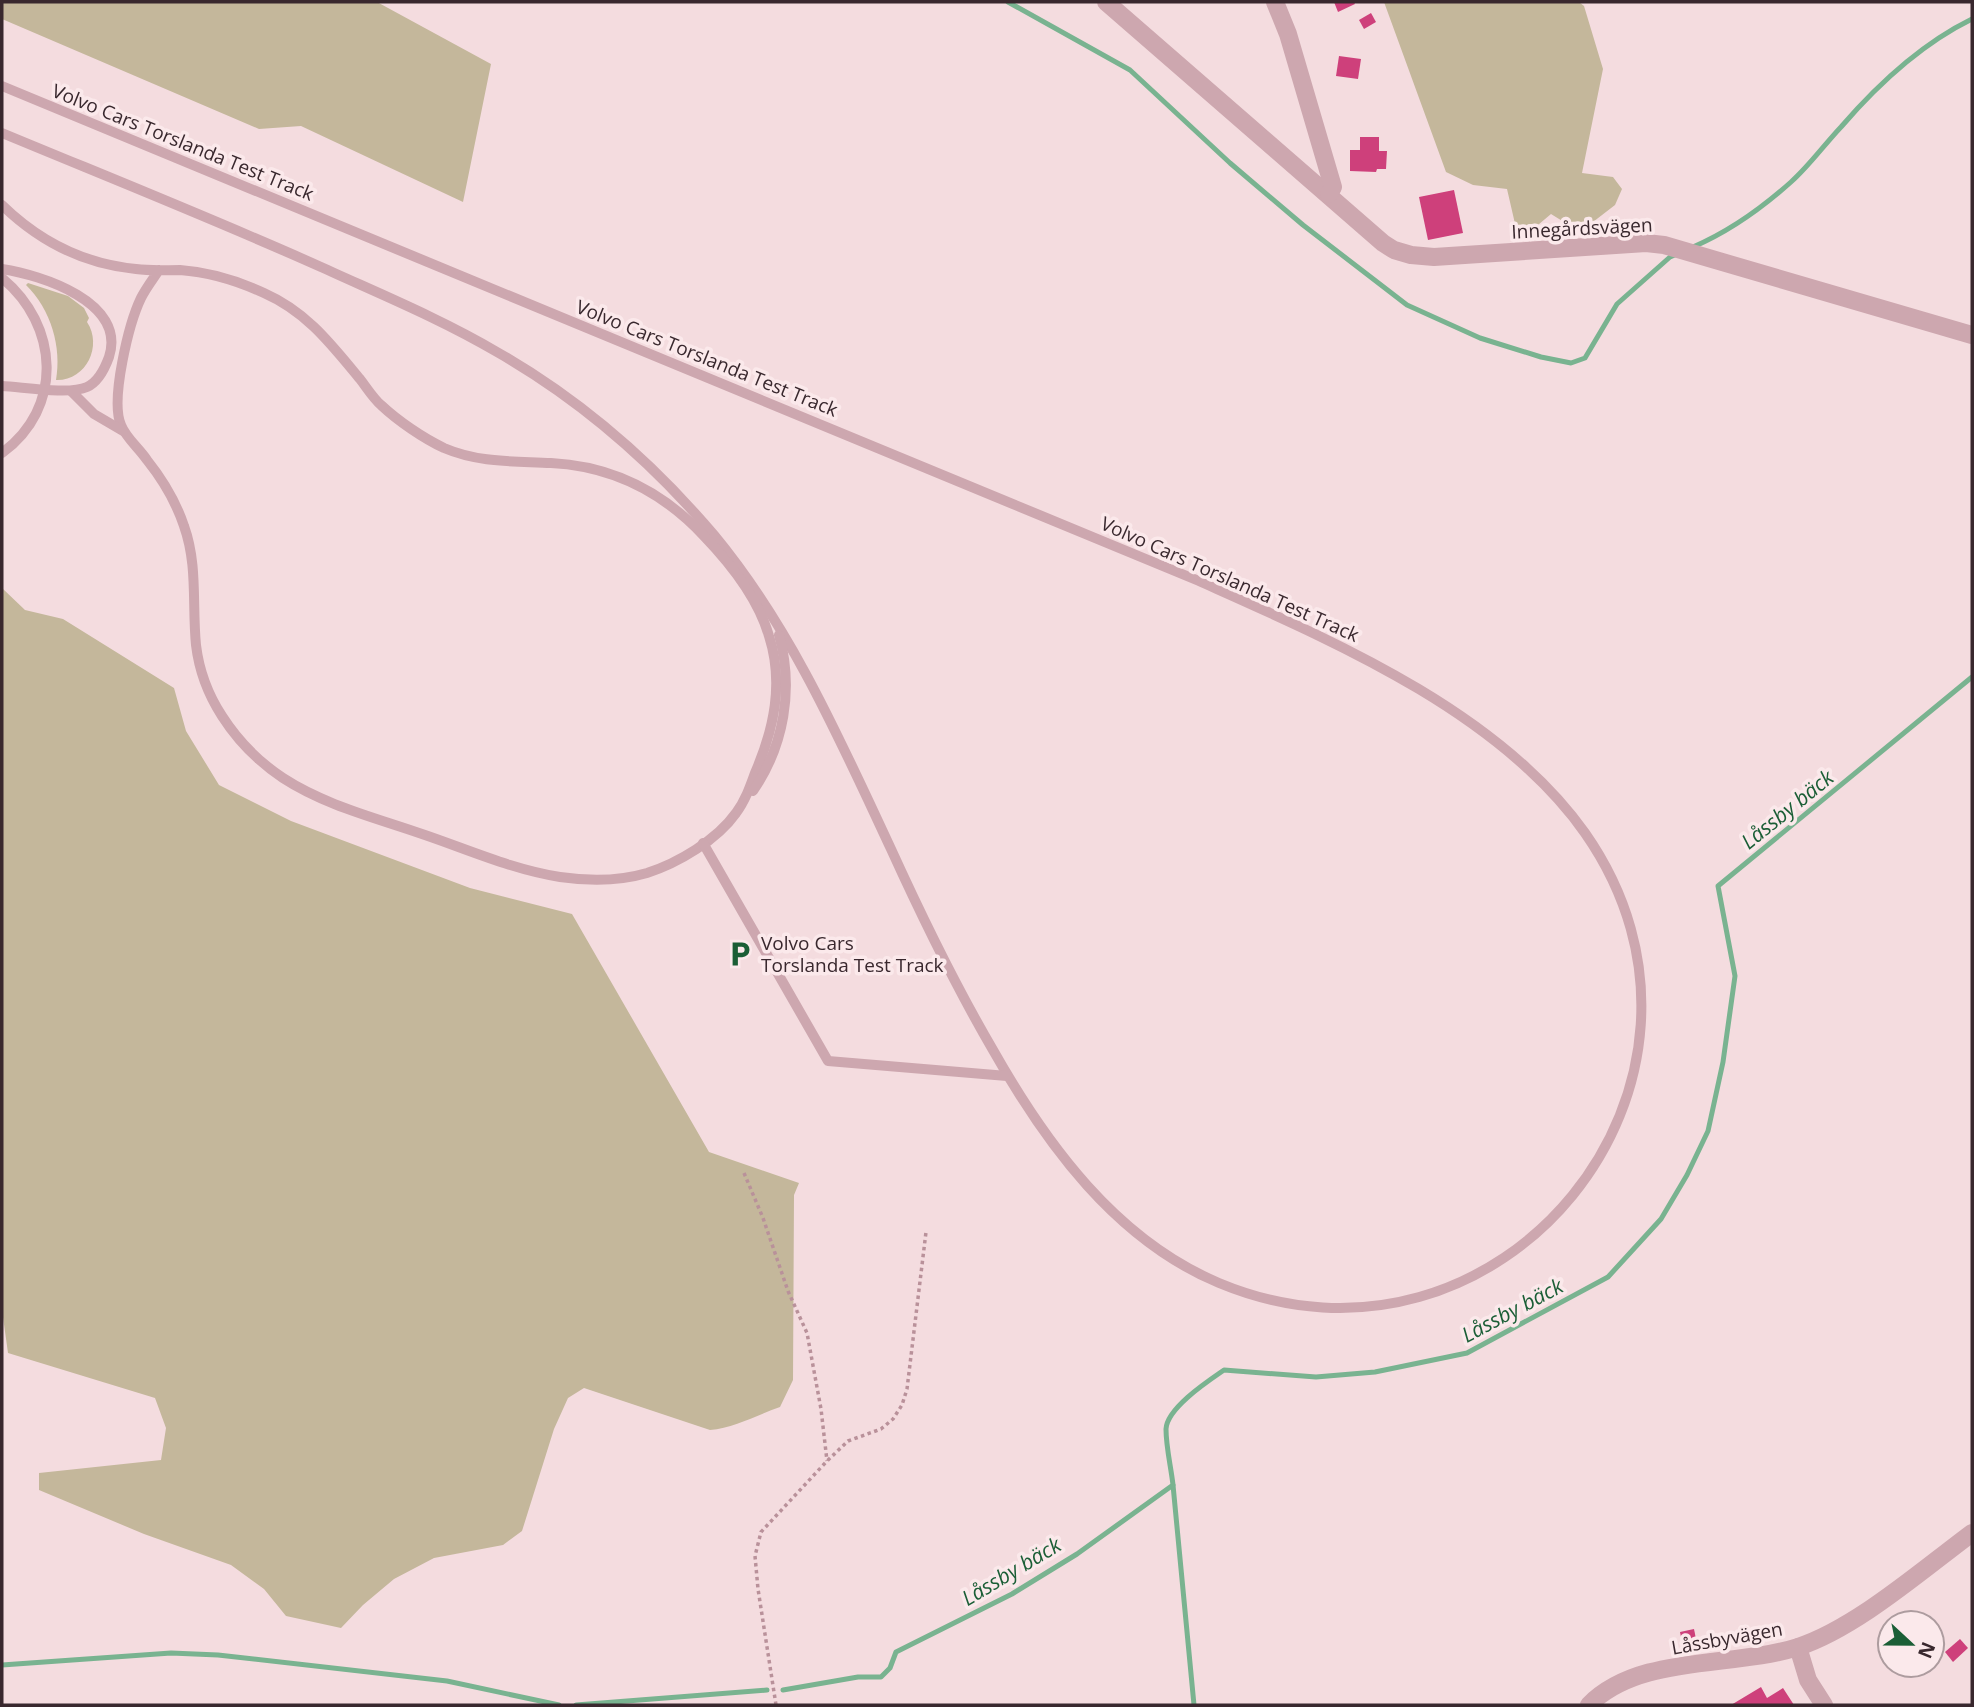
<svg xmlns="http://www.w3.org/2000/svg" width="1974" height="1707" viewBox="0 0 1974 1707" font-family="'Open Sans',sans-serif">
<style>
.green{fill:#c4b79b}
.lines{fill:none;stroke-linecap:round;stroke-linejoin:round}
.stream{stroke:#79b390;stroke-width:5}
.building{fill:#ce407b}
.path{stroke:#b9919a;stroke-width:3.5;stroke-dasharray:3.5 3.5;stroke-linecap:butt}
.service{stroke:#cda7af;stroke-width:10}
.minor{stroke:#cda7af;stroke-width:18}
.labels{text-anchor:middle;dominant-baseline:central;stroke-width:7;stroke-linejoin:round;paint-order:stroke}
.street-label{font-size:19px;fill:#39282e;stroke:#fbe9eb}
.poi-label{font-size:19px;fill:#39282e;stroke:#fbe9eb;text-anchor:start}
.water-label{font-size:21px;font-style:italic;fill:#1b5e36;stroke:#fbe9eb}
</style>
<rect width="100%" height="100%" fill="#f4dcdf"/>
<g class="green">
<polygon points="2,2 377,2 491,64 463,202 301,126 259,129 2,19"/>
<polygon points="1384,2 1579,2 1584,6 1603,69 1582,173 1613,177 1622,189 1615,205 1580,232 1551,214 1519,241 1507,189 1473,185 1446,172"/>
<path d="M28,283L68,296L84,308L89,318L87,322C103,346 86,381 56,380C62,348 51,309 26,285Z"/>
<path d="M2,588L25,610L63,619L174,688L186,731L219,785L291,821L470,888L572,914L709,1152L799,1183L794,1195L793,1380L780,1407C757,1415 734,1428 710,1430L584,1388L568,1398L554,1429L522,1531L503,1545L434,1558L394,1579L363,1605L341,1628L286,1616L264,1589L231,1565L144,1534L39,1490V1473L161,1460L166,1428L155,1398L8,1353L2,1310Z"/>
</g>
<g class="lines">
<g class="stream">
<polyline points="1008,2 1130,70 1230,163 1303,225 1407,305 1480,338 1541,357 1571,363 1585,358 1617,304 1670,257 1677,254"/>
<path d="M1693,247C1728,232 1762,208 1791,182C1809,166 1824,145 1841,127C1878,84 1921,44 1972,19"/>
<polyline points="1173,1485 1194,1705"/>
<polyline points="2,1665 171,1653 218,1655 447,1681 559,1705"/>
<path d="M783,1690L858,1677H881L890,1668L896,1652L1012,1594L1077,1554L1173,1485C1171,1467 1166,1447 1166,1429C1167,1408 1208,1381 1224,1370L1316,1377L1375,1372L1467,1353L1608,1277L1661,1219L1687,1175L1708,1131L1723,1062L1735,976L1718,886L1972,677"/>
<polyline points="576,1705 767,1690"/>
</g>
</g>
<g class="building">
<polygon points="1334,2 1354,2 1355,4 1338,12"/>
<polygon points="1371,13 1376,22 1364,29 1359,20"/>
<polygon points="1339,56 1361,59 1358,79 1336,76"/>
<polygon points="1360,137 1379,137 1379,151 1387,151 1386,169 1377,169 1376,172 1350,171 1350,150 1360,150"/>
<polygon points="1454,190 1463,233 1428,240 1419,197"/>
<polygon points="1694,1629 1696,1639 1682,1642 1680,1632"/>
<polygon points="1960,1639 1968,1648 1953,1662 1945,1652"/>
<polygon points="1761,1687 1767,1698 1783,1688 1794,1705 1731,1705"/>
</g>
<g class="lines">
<g class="path">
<polyline points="744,1173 763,1218 788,1291 807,1333 821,1409 827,1461"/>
<polyline points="776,1705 758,1589 755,1556 761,1532 827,1461 848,1441 881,1429 893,1419 902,1405 907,1389 926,1232"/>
</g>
<g class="service">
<path d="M2,86L1199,581C1331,640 1499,711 1585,833C1759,1082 1500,1400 1219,1283C1116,1240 1046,1144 993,1050C955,985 922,917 891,849C840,740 791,628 714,535C652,462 581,400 497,352C441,319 380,294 321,267C216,220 108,177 2,133"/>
<path d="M2,205C39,241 84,264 136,269C151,271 165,270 180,270C208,272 238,281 264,293C307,312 331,344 360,379C367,388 373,398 381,405C398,421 423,438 444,448C479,463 514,461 551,463C611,466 663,492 704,536C731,564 758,598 769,636C784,683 774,729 755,773C750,787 745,801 736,813C717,840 678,863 647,873C620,881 588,881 560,877C514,870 469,850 425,835C377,818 326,806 283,778C259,762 238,741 222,716C209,696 199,670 196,645C192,605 198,565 184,526C176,502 163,480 147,460C139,448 126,438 121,425C110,400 129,323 141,298C146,288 153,279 159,270"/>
<path d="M2,269C41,275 127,302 109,357C105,368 98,382 87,387C69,395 23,387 2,386"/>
<path d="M2,278C59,325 64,408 2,453"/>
<polyline points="71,391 94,414 123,431"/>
<path d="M753,791C784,746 794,689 779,635"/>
<polyline points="703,843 828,1061 1007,1076"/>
</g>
<g class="minor">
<polyline points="1106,2 1383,243 1394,250 1411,255 1434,257 1646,243 1664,245 1972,335"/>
<polyline points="1275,2 1288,34 1333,187 1329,194"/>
<polyline points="1798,1647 1808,1680 1824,1705"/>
<path d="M1589,1705C1639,1654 1733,1668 1798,1647C1856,1628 1922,1570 1972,1533"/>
</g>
</g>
<defs>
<symbol id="parking-bare" viewBox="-9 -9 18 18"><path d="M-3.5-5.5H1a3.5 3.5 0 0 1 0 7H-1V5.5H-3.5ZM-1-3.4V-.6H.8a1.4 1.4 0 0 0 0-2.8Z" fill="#1b5e36" stroke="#fbe9eb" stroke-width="2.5" paint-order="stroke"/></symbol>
</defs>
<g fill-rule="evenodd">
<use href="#parking-bare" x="721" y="935" width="38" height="38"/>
</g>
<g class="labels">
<g class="street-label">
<text transform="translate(183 142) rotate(22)">Volvo Cars Torslanda Test Track</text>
<text transform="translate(1582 228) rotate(-3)">Innegårdsvägen</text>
<text transform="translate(707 358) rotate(22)">Volvo Cars Torslanda Test Track</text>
<text transform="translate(1230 579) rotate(24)">Volvo Cars Torslanda Test Track</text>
<text transform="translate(1727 1638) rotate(-10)">Låssbyvägen</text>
</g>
<g class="poi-label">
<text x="761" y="943">Volvo Cars<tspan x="761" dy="22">Torslanda Test Track</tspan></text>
</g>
<g class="water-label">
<text transform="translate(1787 809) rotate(-39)">Låssby bäck</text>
<text transform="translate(1512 1310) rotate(-28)">Låssby bäck</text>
<text transform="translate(1011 1571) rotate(-31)">Låssby bäck</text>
</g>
</g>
<rect width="1974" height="1707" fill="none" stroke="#39282e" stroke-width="7"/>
<g transform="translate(1911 1644) rotate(112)"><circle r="33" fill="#fbe9eb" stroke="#ad9c9f" stroke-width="2"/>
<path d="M0-5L12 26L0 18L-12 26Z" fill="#1b5e36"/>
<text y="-10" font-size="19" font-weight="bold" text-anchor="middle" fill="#39282e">N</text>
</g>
</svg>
